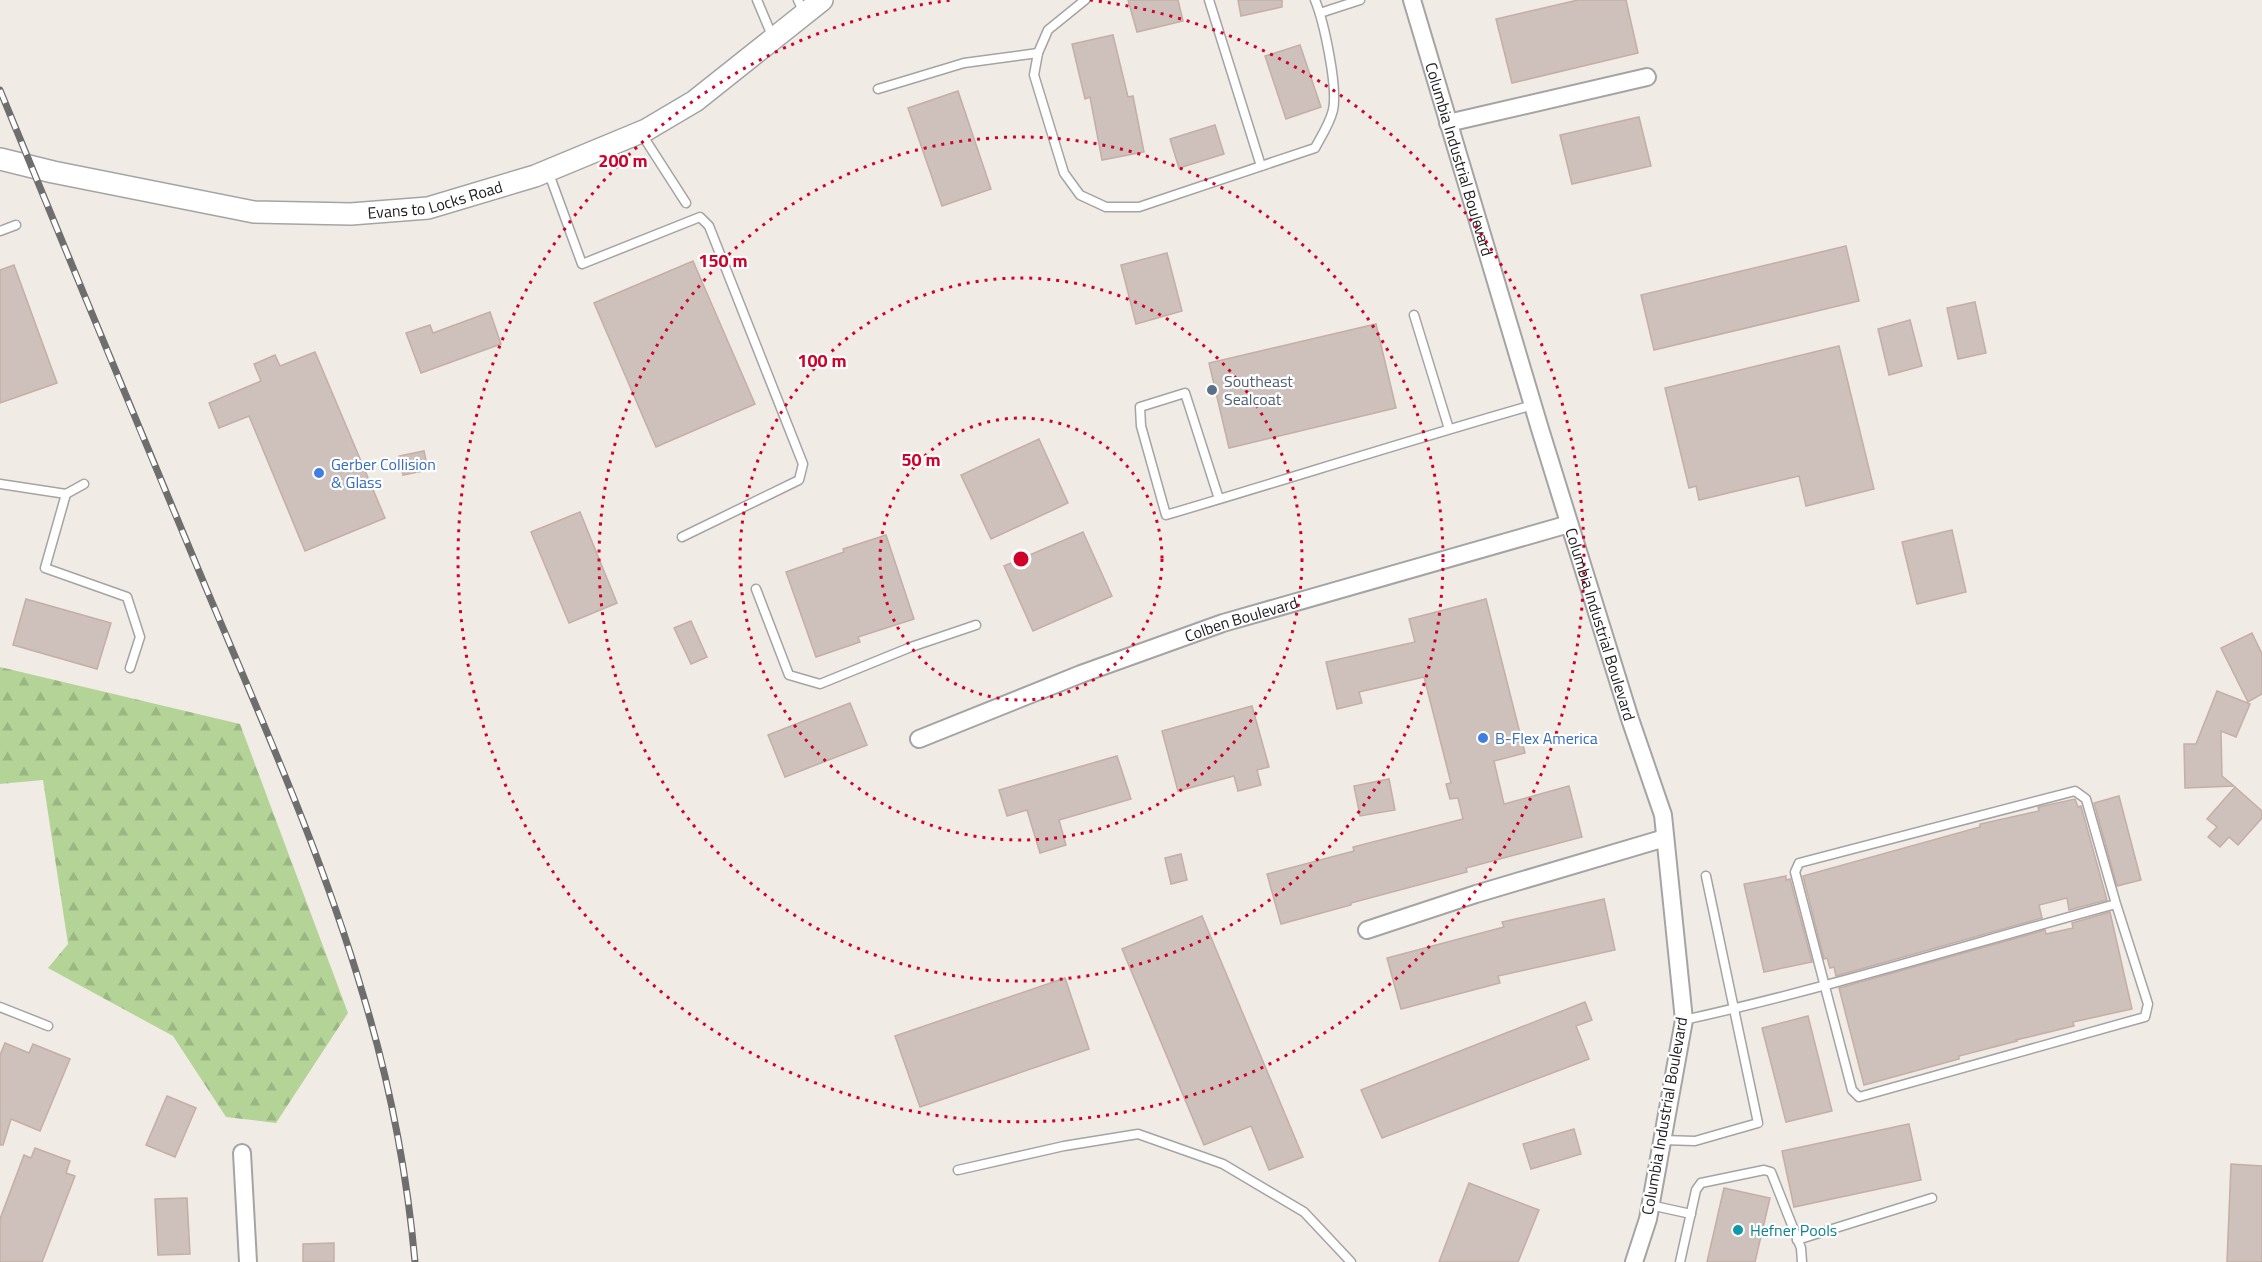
<svg xmlns="http://www.w3.org/2000/svg" width="2262" height="1262" viewBox="0 0 2262 1262" font-family="'Titillium Web',sans-serif">
<style>
.forest{fill:url(#forest-firs)}
.building{fill:#cec0bb;stroke:#c4aea6;stroke-width:1.5}
.lines{fill:none;stroke-linecap:round;stroke-linejoin:round}
.service-casing{stroke:#a4a4a4;stroke-width:11}
.minor-casing{stroke:#a4a4a4;stroke-width:20}
.tertiary-casing{stroke:#a4a4a4;stroke-width:24}
.service{stroke:#fff;stroke-width:8}
.minor{stroke:#fff;stroke-width:16}
.tertiary{stroke:#fff;stroke-width:21}
.rail-casing{stroke:#6e6e6e;stroke-width:7}
.rail{stroke:#fff;stroke-width:4.5;stroke-dasharray:14;stroke-linecap:butt}
.ring{fill:none;stroke:#d00028;stroke-width:3;stroke-dasharray:3 6}
.service-dot{fill:#5c6f8a;stroke:#fff;stroke-width:2}
.shop-dot{fill:#3f7fe0;stroke:#fff;stroke-width:2}
.culture-dot{fill:#0f9aa8;stroke:#fff;stroke-width:2}
.labels{text-anchor:middle;dominant-baseline:central;stroke-width:4.5;stroke-linejoin:round;paint-order:stroke}
.street-label{font-size:16px;fill:#202020;stroke:#fff}
.service-label{font-size:16px;fill:#4e5e75;stroke:#fff;text-anchor:start}
.shop-label{font-size:16px;fill:#366cbe;stroke:#fff;text-anchor:start}
.culture-label{font-size:16px;fill:#0d838f;stroke:#fff;text-anchor:start}
.centre{fill:#d00028;stroke:#fff;stroke-width:3}
.ring-label{font-size:18px;text-anchor:middle;font-weight:bold;fill:#d00028;stroke:#fff;stroke-width:4.5;stroke-linejoin:round;paint-order:stroke}
</style>
<defs>
<pattern id="forest-firs" width="22" height="20" patternUnits="userSpaceOnUse" patternTransform="scale(1.5)"><rect width="22" height="20" fill="#b4d497"/><path d="M5 1l3.5 6h-7zM16 11l3.5 6h-7z" fill="#9ab682"/></pattern>
</defs>
<rect width="100%" height="100%" fill="#f1ebe5"/>
<polygon class="forest" points="0,667 240,724 348,1013 276,1123 226,1117 173,1036 48,968 68,944 43,780 0,784"/>
<g class="building">
<polygon points="1128,0 1178,0 1183,21 1137,32"/>
<polygon points="1238,0 1282,0 1282,7 1241,16"/>
<polygon points="1578,0 1626,0 1638,53 1512,83 1496,19"/>
<polygon points="1113,35 1128,97 1133,96 1144,152 1102,160 1090,97 1085,99 1072,44"/>
<polygon points="1300,45 1321,107 1286,119 1265,56"/>
<polygon points="958,91 991,189 942,206 908,108"/>
<polygon points="1639,117 1651,166 1572,184 1560,135"/>
<polygon points="1215,125 1224,154 1179,168 1170,139"/>
<polygon points="1846,246 1859,301 1654,350 1641,295"/>
<polygon points="1167,253 1182,311 1136,324 1121,265"/>
<polygon points="693,261 755,404 656,447 594,303"/>
<polygon points="14,265 57,383 0,403 0,270"/>
<polygon points="1975,302 1986,353 1958,359 1947,308"/>
<polygon points="490,312 501,344 421,373 406,333 430,325 433,333"/>
<polygon points="1910,320 1922,366 1889,375 1878,329"/>
<polygon points="1376,324 1396,408 1229,448 1209,363"/>
<polygon points="1839,346 1874,489 1806,506 1799,476 1699,500 1696,486 1689,488 1665,388"/>
<polygon points="315,352 385,518 305,551 249,416 219,428 209,403 261,381 254,364 275,355 280,366"/>
<polygon points="1039,439 1068,503 991,539 961,475"/>
<polygon points="424,451 428,470 403,475 399,456"/>
<polygon points="580,512 617,603 569,623 531,532"/>
<polygon points="1952,530 1966,592 1917,604 1902,542"/>
<polygon points="1083,532 1112,596 1033,631 1004,566"/>
<polygon points="886,535 914,619 858,637 860,642 816,657 786,572 844,552 843,549"/>
<polygon points="26,599 111,623 97,669 13,645"/>
<polygon points="1486,599 1525,753 1494,761 1504,804 1569,786 1582,837 1466,868 1467,872 1351,903 1351,905 1281,924 1267,874 1354,851 1353,847 1463,819 1458,798 1450,799 1446,784 1451,783 1424,677 1359,692 1362,703 1337,709 1326,662 1415,642 1409,619"/>
<polygon points="691,621 707,657 691,664 674,628"/>
<polygon points="2252,633 2262,654 2262,694 2248,702 2221,648"/>
<polygon points="2217,691 2250,704 2236,737 2221,731 2222,776 2234,786 2185,788 2184,744 2196,744"/>
<polygon points="850,703 867,745 785,777 768,735"/>
<polygon points="1252,706 1269,767 1257,770 1261,785 1238,791 1234,776 1178,791 1162,731"/>
<polygon points="1117,756 1131,799 1059,820 1066,845 1040,853 1027,810 1007,816 999,790"/>
<polygon points="1389,779 1395,810 1360,816 1354,786"/>
<polygon points="2235,787 2262,811 2262,818 2238,845 2229,837 2220,847 2208,837 2217,827 2207,819"/>
<polygon points="2119,796 2141,880 2117,886 2094,803"/>
<polygon points="2075,799 2078,807 2081,806 2107,900 2069,910 2067,898 2039,905 2042,918 1836,976 1834,967 1830,968 1827,958 1824,959 1803,876 1980,827 1980,824 2039,811 2038,807"/>
<polygon points="1181,854 1187,880 1171,884 1165,858"/>
<polygon points="1786,876 1786,880 1790,879 1812,962 1764,972 1744,884"/>
<polygon points="1604,899 1615,950 1498,976 1500,983 1401,1009 1387,958 1504,927 1502,922"/>
<polygon points="2110,912 2132,1009 2073,1022 2074,1026 2016,1040 2017,1041 1959,1056 1959,1059 1864,1085 1839,988 2045,930 2046,934 2073,928 2072,923"/>
<polygon points="1202,916 1303,1157 1269,1170 1251,1126 1204,1145 1122,949"/>
<polygon points="1065,978 1089,1049 920,1107 895,1036"/>
<polygon points="1585,1002 1592,1020 1576,1026 1589,1059 1382,1138 1361,1090"/>
<polygon points="1808,1016 1832,1111 1786,1122 1762,1028"/>
<polygon points="5,1043 29,1053 33,1044 70,1059 40,1131 11,1119 3,1145 0,1145 0,1055"/>
<polygon points="167,1096 196,1108 175,1157 146,1145"/>
<polygon points="1909,1124 1921,1180 1794,1207 1782,1151"/>
<polygon points="1574,1129 1581,1154 1531,1169 1523,1144"/>
<polygon points="35,1148 70,1161 66,1173 75,1176 42,1262 0,1262 0,1219 24,1155 31,1158"/>
<polygon points="2231,1164 2262,1166 2262,1262 2227,1262"/>
<polygon points="1469,1183 1539,1210 1518,1262 1439,1262"/>
<polygon points="1724,1188 1770,1198 1755,1262 1707,1262"/>
<polygon points="187,1198 190,1254 158,1255 155,1199"/>
<polygon points="334,1243 334,1262 303,1262 303,1244"/>
</g>
<g class="lines">
<defs>
<g id="service">
<polyline points="757,0 773,38"/>
<polyline points="798,0 804,13"/>
<path d="M1085,0L1048,30L1038,53L1034,75L1064,173L1080,195L1106,207H1139L1315,148C1321,137 1330,123 1333,110C1338,87 1324,22 1315,0"/>
<polyline points="1209,0 1261,166"/>
<polyline points="1320,13 1360,0"/>
<polyline points="878,89 964,63 1038,53"/>
<polyline points="641,133 686,203"/>
<polyline points="548,171 582,264 700,217 709,226 803,464 799,480 682,537"/>
<polyline points="0,231 16,225"/>
<polyline points="1414,315 1449,429"/>
<polyline points="0,484 66,494 84,484"/>
<polyline points="66,494 45,568 127,597 140,637 130,668"/>
<path d="M1219,499L1185,393L1140,407L1141,426L1166,515C1288,479 1410,440 1533,405"/>
<polyline points="756,589 789,675 820,684 911,647 976,625"/>
<polyline points="0,1007 48,1026"/>
<path d="M1684,1020C1829,988 1972,943 2116,904L2086,799L2075,791L1799,863L1795,872L1852,1090L1859,1097L2145,1017L2148,1004L2116,904"/>
<polyline points="1662,1140 1695,1141 1758,1123 1706,876"/>
<polyline points="958,1170 1064,1146 1138,1134 1223,1164 1304,1212 1351,1262"/>
<polyline points="1650,1205 1691,1214"/>
<polyline points="1797,1240 1932,1198"/>
<polyline points="1680,1262 1696,1190 1701,1183 1764,1170 1771,1172 1801,1248 1802,1262"/>
</g>
<g id="minor">
<path id="s1" d="M1412,0L1540,429L1630,719L1663,815L1684,1020L1648,1219L1634,1262"/>
<polyline points="1448,123 1647,77"/>
<path id="s2" d="M919,739L1081,674L1223,623L1569,524"/>
<polyline points="1367,930 1476,894 1665,838"/>
<polyline points="242,1153 248,1262"/>
</g>
<g id="tertiary">
<path id="s3" d="M0,159L53,172L254,212L351,214L428,208L535,176L646,130L695,101L822,0"/>
</g>
</defs>
<use href="#service" class="service-casing"/>
<use href="#minor" class="minor-casing"/>
<use href="#tertiary" class="tertiary-casing"/>
<use href="#service" class="service"/>
<use href="#minor" class="minor"/>
<use href="#tertiary" class="tertiary"/>
<defs>
<path id="rail" d="M0,90C68,256 137,423 206,588C263,723 323,857 364,998C390,1084 407,1173 415,1262"/>
</defs>
<use href="#rail" class="rail-casing"/>
<use href="#rail" class="rail"/>
</g>
<g class="ring">
<circle cx="1021" cy="559" r="141"/>
<circle cx="1021" cy="559" r="281"/>
<circle cx="1021" cy="559" r="422"/>
<path d="M1090 0A563 563 0 1 1 952 0"/>
</g>
<circle class="service-dot" cx="1212" cy="390" r="6"/>
<g class="shop-dot">
<circle cx="319" cy="473" r="6"/>
<circle cx="1483" cy="738" r="6"/>
</g>
<circle class="culture-dot" cx="1738" cy="1230" r="6"/>
<g class="labels">
<g class="street-label">
<text stroke="none"><textPath href="#s1" startOffset="166">Columbia Industrial Boulevard</textPath></text>
<text stroke="none"><textPath href="#s3" startOffset="442">Evans to Locks Road</textPath></text>
<text stroke="none"><textPath href="#s2" startOffset="344">Colben Boulevard</textPath></text>
<text stroke="none"><textPath href="#s1" startOffset="652">Columbia Industrial Boulevard</textPath></text>
<text transform="translate(1664 1116) rotate(-80)">Columbia Industrial Boulevard</text>
</g>
<g class="service-label">
<text x="1224" y="381">Southeast<tspan x="1224" dy="18">Sealcoat</tspan></text>
</g>
<g class="shop-label">
<text x="331" y="464">Gerber Collision<tspan x="331" dy="18">&amp; Glass</tspan></text>
<text x="1495" y="738">B-Flex America</text>
</g>
<g class="culture-label">
<text x="1750" y="1230">Hefner Pools</text>
</g>
</g>
<circle cx="1021" cy="559" r="9" class="centre"/>
<g class="ring-label">
<text x="623" y="167">200 m</text>
<text x="723" y="267">150 m</text>
<text x="822" y="367">100 m</text>
<text x="921" y="466">50 m</text>
</g>
</svg>
